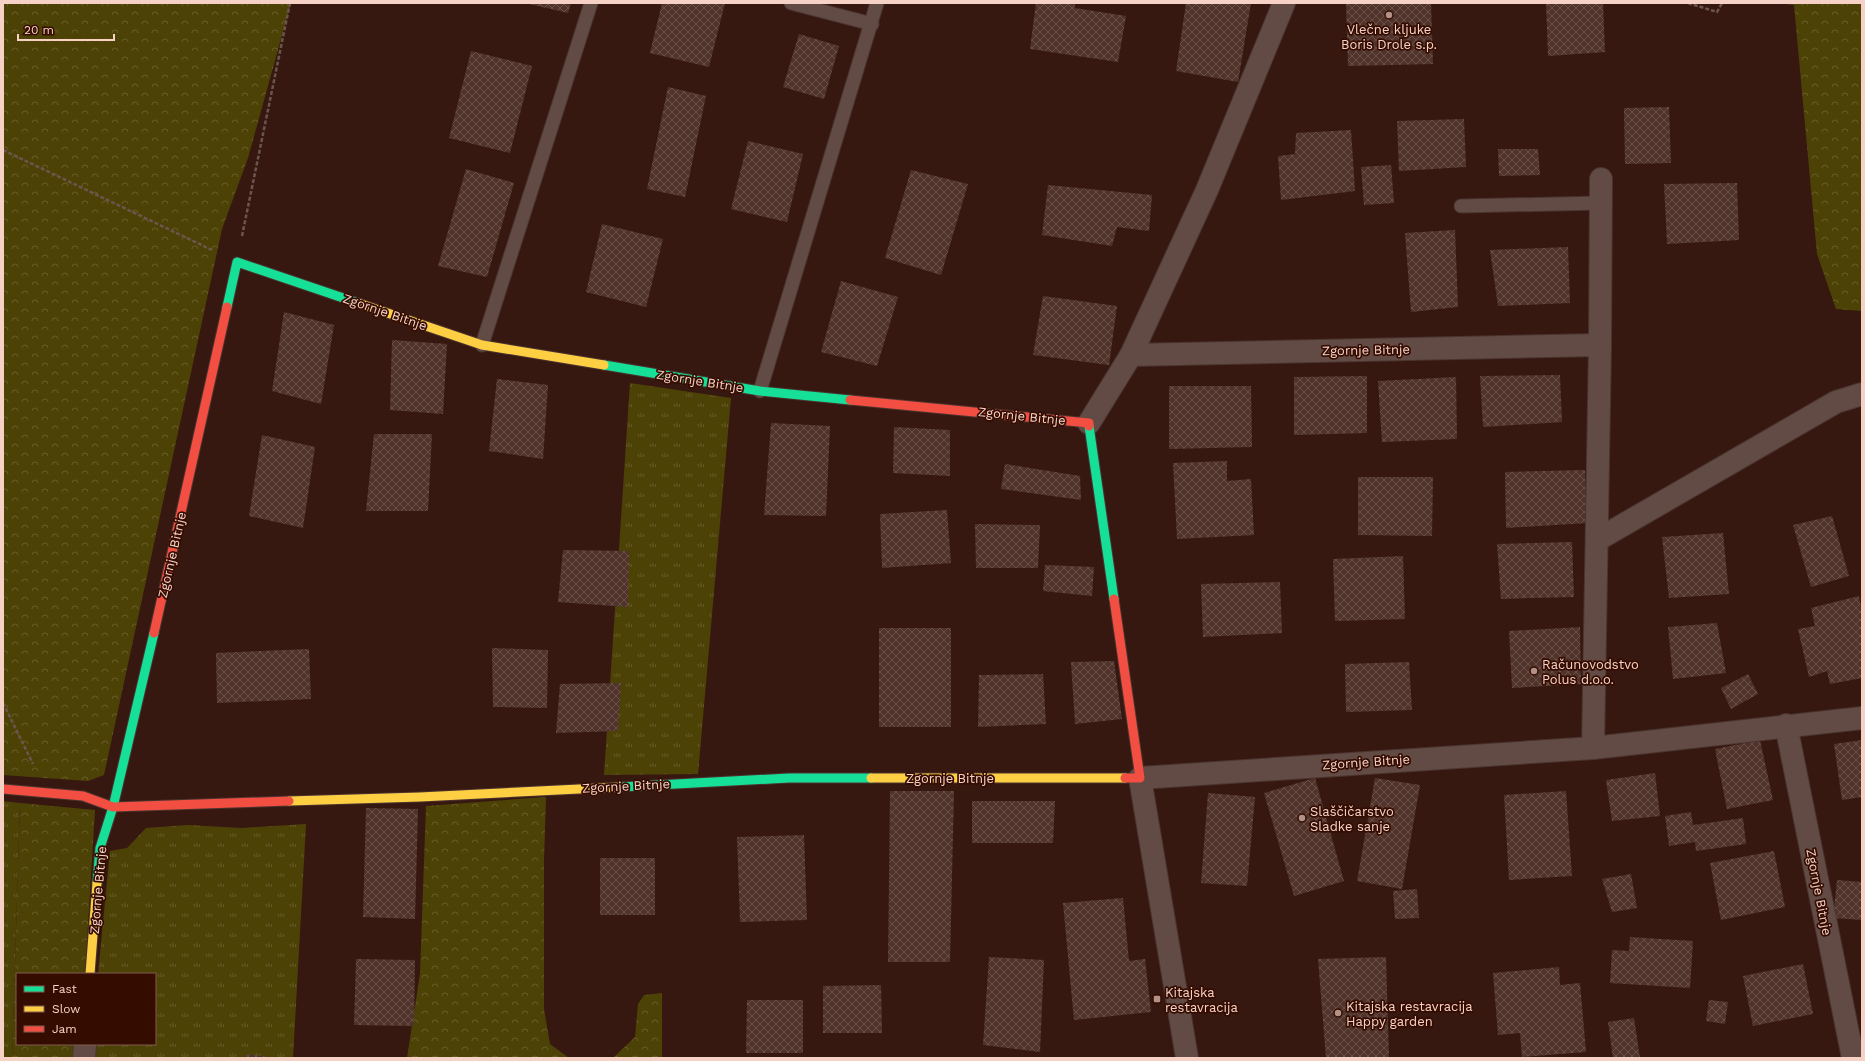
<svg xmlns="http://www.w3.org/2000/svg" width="1865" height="1061" viewBox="0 0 1865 1061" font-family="'Work Sans',sans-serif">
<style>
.grass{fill:url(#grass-tufts)}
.forest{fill:url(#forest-crowns)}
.building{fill:url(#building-cross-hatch)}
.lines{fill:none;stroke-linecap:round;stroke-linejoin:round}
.lane-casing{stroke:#4b342f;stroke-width:15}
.street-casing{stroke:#4b342f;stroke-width:24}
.fast-casing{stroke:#4b342f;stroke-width:11}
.slow-casing{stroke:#4b342f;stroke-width:11}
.jam-casing{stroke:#4b342f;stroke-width:11}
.path{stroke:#6b564f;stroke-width:2.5;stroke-dasharray:4 2;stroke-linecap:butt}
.lane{stroke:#614b44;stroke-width:13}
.street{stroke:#614b44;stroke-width:22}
.fast{stroke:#16e098;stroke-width:9}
.slow{stroke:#ffcf43;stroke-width:9}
.jam{stroke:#f24e42;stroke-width:9}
.poi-dot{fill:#b39186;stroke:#350c00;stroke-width:1.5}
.labels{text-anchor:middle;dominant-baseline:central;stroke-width:3.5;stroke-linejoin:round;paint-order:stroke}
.poi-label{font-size:13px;fill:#f6d2c6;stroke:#350c00;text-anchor:start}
.street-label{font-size:13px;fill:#f6d2c6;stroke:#350c00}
</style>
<defs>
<pattern id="grass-tufts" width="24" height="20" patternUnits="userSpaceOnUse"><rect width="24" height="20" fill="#4d4206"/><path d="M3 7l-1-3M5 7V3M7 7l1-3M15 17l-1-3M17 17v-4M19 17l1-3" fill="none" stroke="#675c29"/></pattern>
<pattern id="forest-crowns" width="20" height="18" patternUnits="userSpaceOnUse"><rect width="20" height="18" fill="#4d4206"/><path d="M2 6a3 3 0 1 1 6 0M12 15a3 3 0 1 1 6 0" fill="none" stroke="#675c29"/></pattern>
<pattern id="building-cross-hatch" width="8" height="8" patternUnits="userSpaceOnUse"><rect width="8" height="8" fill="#50342b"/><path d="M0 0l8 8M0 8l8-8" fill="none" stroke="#6a5048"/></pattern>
</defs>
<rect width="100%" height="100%" fill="#361810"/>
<g class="grass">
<polygon points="630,383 731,398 698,774 604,775"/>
<polygon points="3,801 20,803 12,1058 3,1058"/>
<polygon points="306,824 293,1058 91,1058 92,1044 155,1044 155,974 98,974 110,851 127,848 146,828 188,825 241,828"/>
</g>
<g class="forest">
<polygon points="3,3 291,3 248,158 222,229 104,775 88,781 3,775"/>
<polygon points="1777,3 1862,3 1862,311 1836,309 1817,254 1794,5"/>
<polygon points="546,797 544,860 544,1009 550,1044 569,1058 407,1058 420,974 426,806"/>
<polygon points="20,803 95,810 85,974 17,974 17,1044 80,1044 80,1058 12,1058"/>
<polygon points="662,993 662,1058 613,1058 635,1037 638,1004 644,995"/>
</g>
<g class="building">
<polygon points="525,3 571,3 568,13"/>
<polygon points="662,3 725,3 709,67 650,53"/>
<polygon points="1036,3 1075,3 1075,8 1126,16 1118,62 1030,49"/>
<polygon points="1186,3 1251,3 1238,82 1176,71"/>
<polygon points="1346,3 1431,3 1433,64 1348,66"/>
<polygon points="1546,3 1603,3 1605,52 1548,56"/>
<polygon points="799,34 839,46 824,99 783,87"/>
<polygon points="471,51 532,66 510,153 449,138"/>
<polygon points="668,87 706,96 685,197 647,189"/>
<polygon points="1669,107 1671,163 1625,164 1624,108"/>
<polygon points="1464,119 1466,167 1399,171 1397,121"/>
<polygon points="1351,130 1355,191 1281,200 1278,156 1295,154 1296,133"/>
<polygon points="748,141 803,154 787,222 731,209"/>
<polygon points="1498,149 1538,149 1540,175 1499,176"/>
<polygon points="1391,165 1394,203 1364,205 1361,167"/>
<polygon points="466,169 514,183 487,277 438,266"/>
<polygon points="911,170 968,184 941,275 885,258"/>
<polygon points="1737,183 1739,240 1667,244 1664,184"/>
<polygon points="1048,185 1152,195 1149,231 1117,227 1112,246 1042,235"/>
<polygon points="602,224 663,239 646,307 586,292"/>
<polygon points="1455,230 1458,307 1411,312 1405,233"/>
<polygon points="1568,247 1570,303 1498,306 1490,250"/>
<polygon points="841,281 898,297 877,366 821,352"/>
<polygon points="1043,296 1117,306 1109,365 1033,355"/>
<polygon points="284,312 334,325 321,404 272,391"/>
<polygon points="392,340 447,344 443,414 390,410"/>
<polygon points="1560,375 1562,422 1483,427 1480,376"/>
<polygon points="1367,376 1367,433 1294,435 1294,377"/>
<polygon points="1456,377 1457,439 1382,442 1378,381"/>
<polygon points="497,379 548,385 543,459 489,451"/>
<polygon points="1169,386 1251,386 1252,447 1169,449"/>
<polygon points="771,423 830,426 826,516 764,515"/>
<polygon points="894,427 950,430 950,476 893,473"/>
<polygon points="374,434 432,434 428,511 366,511"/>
<polygon points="262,435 315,447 303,528 249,516"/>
<polygon points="1227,461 1227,481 1251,479 1254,535 1177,539 1173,463"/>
<polygon points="1005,464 1080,476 1081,500 1001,489"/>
<polygon points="1585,470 1587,523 1506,528 1505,472"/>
<polygon points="1358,477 1433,477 1432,536 1358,535"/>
<polygon points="947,510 951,563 882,568 880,514"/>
<polygon points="1832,516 1849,576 1811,587 1793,525"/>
<polygon points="975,524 1040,525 1038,568 976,568"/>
<polygon points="1723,533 1729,594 1669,598 1662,537"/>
<polygon points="1572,542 1574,597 1501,599 1497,544"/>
<polygon points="563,550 629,551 628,607 558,602"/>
<polygon points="1403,556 1405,619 1335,621 1333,559"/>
<polygon points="1045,565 1094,567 1092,596 1043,591"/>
<polygon points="1280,582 1282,633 1203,637 1201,584"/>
<polygon points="1859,596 1862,612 1862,678 1830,684 1827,671 1809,677 1798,629 1815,626 1811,608"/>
<polygon points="1717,623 1726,673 1673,679 1668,627"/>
<polygon points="1580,627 1581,684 1512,688 1509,631"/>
<rect x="879" y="628" width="72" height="99"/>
<polygon points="492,648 548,650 547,708 493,707"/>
<polygon points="309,649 311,699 217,703 216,653"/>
<polygon points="1114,661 1122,719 1075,724 1071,662"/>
<polygon points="1409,662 1412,710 1346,712 1345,664"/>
<polygon points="1043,674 1046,724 978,727 979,675"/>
<polygon points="1748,674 1758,694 1731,709 1721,688"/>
<polygon points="621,683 618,731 556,733 560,684"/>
<polygon points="1760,740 1773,800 1727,809 1715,749"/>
<polygon points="1862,740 1862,797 1842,800 1834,744"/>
<polygon points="1655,773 1660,816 1612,821 1606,780"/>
<polygon points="1315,778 1344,881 1294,896 1264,793"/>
<polygon points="1375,778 1420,785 1402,889 1357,881"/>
<polygon points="890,791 954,791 950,962 888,962"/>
<polygon points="1566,791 1572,876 1509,880 1504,795"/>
<polygon points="1208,793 1255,797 1247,886 1201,883"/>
<polygon points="972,801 1055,801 1053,843 972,843"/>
<polygon points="366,808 418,809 415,919 363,917"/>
<polygon points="1691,812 1693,825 1743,818 1746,844 1696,851 1695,842 1669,846 1665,816"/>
<polygon points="804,835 807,920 740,922 737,837"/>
<polygon points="1774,851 1785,907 1721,920 1710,863"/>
<rect x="600" y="858" width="55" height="57"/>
<polygon points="1631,874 1637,908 1612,912 1602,879"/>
<polygon points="1837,880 1862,882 1862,920 1833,918"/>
<polygon points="1417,889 1419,918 1395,919 1393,891"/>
<polygon points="1123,898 1129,961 1145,959 1151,1012 1074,1020 1063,903"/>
<polygon points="1630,937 1693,941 1690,988 1610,983 1612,950 1629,951"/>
<polygon points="989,957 1044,960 1040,1052 983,1045"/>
<polygon points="1386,957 1389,1058 1326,1058 1318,959"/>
<polygon points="356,959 415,960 414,1026 354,1025"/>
<polygon points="1803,964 1813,1014 1753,1026 1743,976"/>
<polygon points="1559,967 1560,985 1580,983 1586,1052 1522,1057 1520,1033 1498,1035 1493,973"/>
<polygon points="881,985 882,1033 823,1033 823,986"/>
<polygon points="747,1000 803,1000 803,1053 746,1053"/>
<polygon points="1709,1000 1728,1002 1725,1024 1706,1021"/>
<polygon points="1634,1018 1640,1058 1613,1058 1608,1022"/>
<polygon points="247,1054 269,1057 269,1058 247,1058"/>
</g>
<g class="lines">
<defs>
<g id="lane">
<polyline points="791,3 872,24"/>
<polyline points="1461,206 1600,203"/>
<polyline points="482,345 591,3"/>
<polyline points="760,391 877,3"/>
</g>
<g id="street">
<polyline points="1600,345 1601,179"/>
<polyline points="1131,355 1600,345 1593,748"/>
<polyline points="1089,423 1131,355 1207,190 1284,3"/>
<polyline points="1597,540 1836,402 1862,394"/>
<polyline points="1786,725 1853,1058"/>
<polyline points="84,1058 85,1044"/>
<polyline points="1187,1058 1140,778 1593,748 1862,718"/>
</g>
<g id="fast">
<polyline points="227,307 237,262 358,303"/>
<polyline points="604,365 760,391 850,400"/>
<polyline points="1089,426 1114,599"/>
<polyline points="620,787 789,778 871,778"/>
<polyline points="97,883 100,848 113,807 154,633"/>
</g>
<g id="slow">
<polyline points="358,303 482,345 604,365"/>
<polyline points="871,778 1125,778"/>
<polyline points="289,801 420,797 620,787"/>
<polyline points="90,974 97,883"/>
</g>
<g id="jam">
<polyline points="850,400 1089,423 1089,426"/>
<polyline points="1114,599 1140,778 1125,778"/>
<polyline points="154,633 227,307"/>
<polyline points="3,789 83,796 113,807 289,801"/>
</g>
</defs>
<use href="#lane" class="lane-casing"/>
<use href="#street" class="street-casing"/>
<use href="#fast" class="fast-casing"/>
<use href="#slow" class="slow-casing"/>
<use href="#jam" class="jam-casing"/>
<g class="path">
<polyline points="1688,3 1717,12 1722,3"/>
<polyline points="3,150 212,250"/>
<polyline points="242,236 290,3"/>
<polyline points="3,703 33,764"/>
</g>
<use href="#lane" class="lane"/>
<use href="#street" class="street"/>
<use href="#fast" class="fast"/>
<use href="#slow" class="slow"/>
<use href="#jam" class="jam"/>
</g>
<g class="poi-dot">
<circle cx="1389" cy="15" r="4"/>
<circle cx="1534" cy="671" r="4"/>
<circle cx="1302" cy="818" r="4"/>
<rect x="1153" y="995" width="8" height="8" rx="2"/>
<circle cx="1338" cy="1013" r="4"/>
</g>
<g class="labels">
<g class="poi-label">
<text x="1389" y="29" text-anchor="middle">Vlečne kljuke<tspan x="1389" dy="15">Boris Drole s.p.</tspan></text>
<text x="1542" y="664">Računovodstvo<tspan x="1542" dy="15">Polus d.o.o.</tspan></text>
<text x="1310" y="811">Slaščičarstvo<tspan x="1310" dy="15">Sladke sanje</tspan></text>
<text x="1165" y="992">Kitajska<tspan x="1165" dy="15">restavracija</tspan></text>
<text x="1346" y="1006">Kitajska restavracija<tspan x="1346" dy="15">Happy garden</tspan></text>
</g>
<g class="street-label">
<text transform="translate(385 312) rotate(19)">Zgornje Bitnje</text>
<text transform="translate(1366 350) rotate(-1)">Zgornje Bitnje</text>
<text transform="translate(700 381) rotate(9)">Zgornje Bitnje</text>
<text transform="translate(1022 416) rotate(6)">Zgornje Bitnje</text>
<text transform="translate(172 555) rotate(-77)">Zgornje Bitnje</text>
<text transform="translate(1366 762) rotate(-4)">Zgornje Bitnje</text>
<text x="950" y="778">Zgornje Bitnje</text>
<text transform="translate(626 786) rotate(-3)">Zgornje Bitnje</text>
<text transform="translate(98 890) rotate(-85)">Zgornje Bitnje</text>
<text transform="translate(1819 892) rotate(79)">Zgornje Bitnje</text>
</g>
</g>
<rect width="1865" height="1061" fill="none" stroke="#f6d2c6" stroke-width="8"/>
<rect x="16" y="973" width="140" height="72" fill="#350c00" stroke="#825b4f"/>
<rect x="24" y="986" width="20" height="6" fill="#16e098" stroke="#825b4f"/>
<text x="52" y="993" font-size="12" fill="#f6d2c6">Fast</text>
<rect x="24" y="1006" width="20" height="6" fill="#ffcf43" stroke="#825b4f"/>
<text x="52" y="1013" font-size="12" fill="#f6d2c6">Slow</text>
<rect x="24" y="1026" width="20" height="6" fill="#f24e42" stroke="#825b4f"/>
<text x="52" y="1033" font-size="12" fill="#f6d2c6">Jam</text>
<path d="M18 34v6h96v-6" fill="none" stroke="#f6d2c6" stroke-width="2"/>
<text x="24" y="34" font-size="12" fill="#f6d2c6" stroke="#350c00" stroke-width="3" paint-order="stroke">20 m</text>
</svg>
